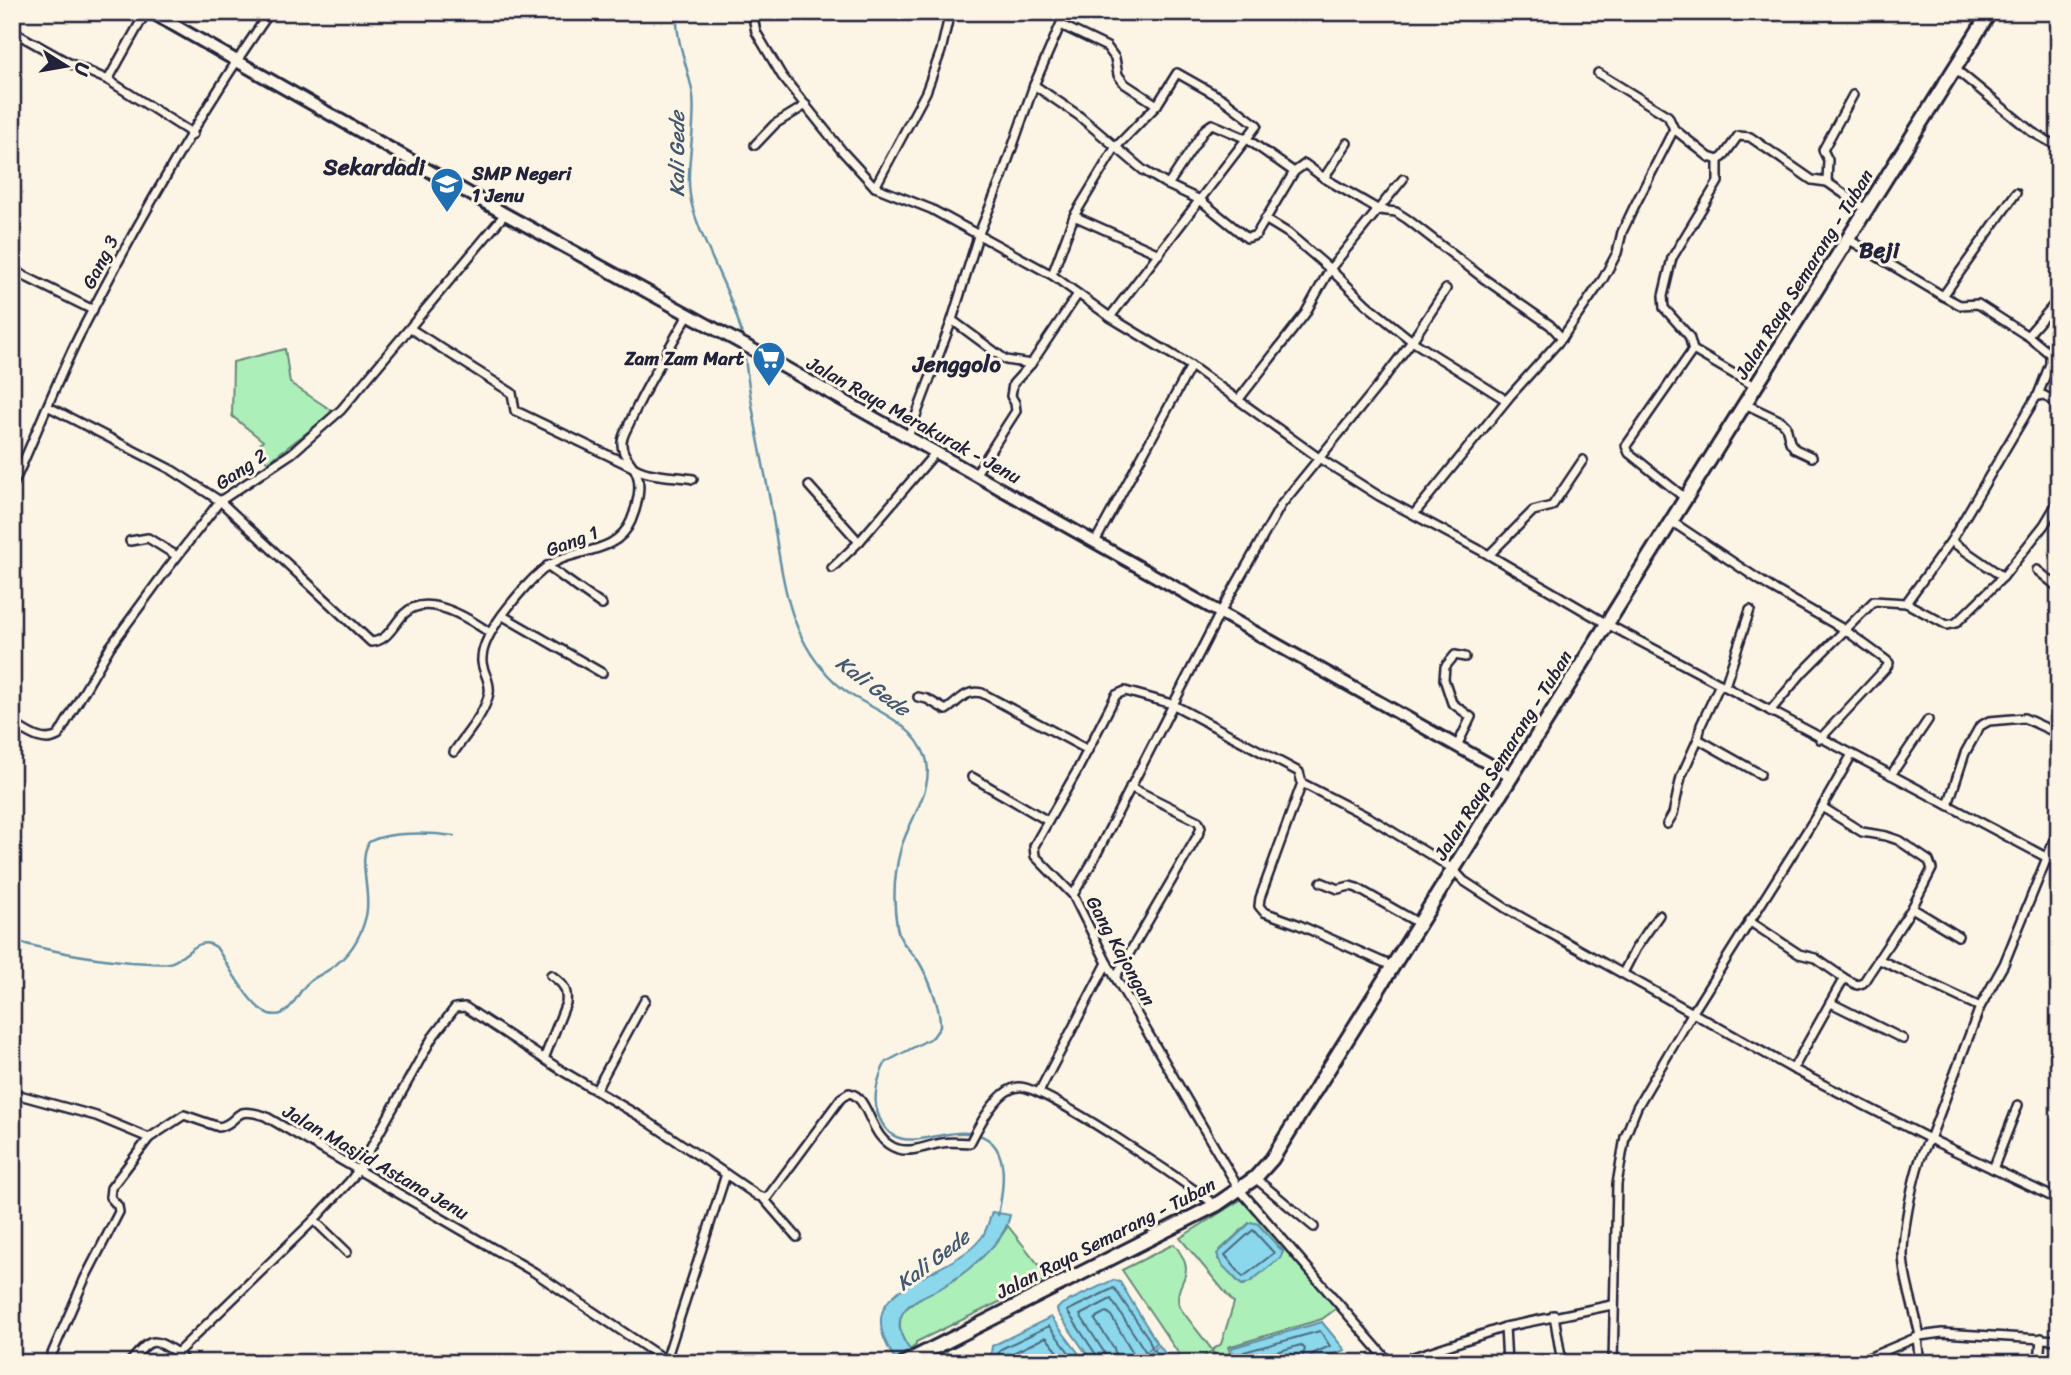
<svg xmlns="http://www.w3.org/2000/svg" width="2071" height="1375" viewBox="0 0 2071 1375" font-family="Sriracha,sans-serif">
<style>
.green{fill:#adefb8;stroke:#68887a;stroke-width:2;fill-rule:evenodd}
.water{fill:#8bd7eb;stroke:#618fa5;stroke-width:2}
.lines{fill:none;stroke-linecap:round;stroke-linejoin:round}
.shore{stroke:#4c6a81;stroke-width:2}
.stream{stroke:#618fa5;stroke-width:2.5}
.minor-casing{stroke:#22223b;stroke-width:12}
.secondary-casing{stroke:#22223b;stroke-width:16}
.trunk-casing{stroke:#22223b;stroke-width:18}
.minor{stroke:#fcf5e5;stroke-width:7}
.secondary{stroke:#fcf5e5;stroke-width:10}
.trunk{stroke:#fcf5e5;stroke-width:12}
.labels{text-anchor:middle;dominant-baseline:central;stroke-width:6;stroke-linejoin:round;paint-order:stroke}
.poi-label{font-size:19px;font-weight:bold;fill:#22223b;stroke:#fcf5e5;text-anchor:start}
.street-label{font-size:19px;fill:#22223b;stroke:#fcf5e5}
.water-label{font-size:21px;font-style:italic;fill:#425870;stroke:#fcf5e5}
.quarter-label{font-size:23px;font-weight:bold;fill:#22223b;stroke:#fcf5e5}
</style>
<rect width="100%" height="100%" fill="#fcf5e5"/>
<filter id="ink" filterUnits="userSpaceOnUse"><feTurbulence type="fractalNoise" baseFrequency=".0143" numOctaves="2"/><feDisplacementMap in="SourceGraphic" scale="14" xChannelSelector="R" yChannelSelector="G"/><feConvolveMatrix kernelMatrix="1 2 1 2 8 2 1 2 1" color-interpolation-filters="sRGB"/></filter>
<g filter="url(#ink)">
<g class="green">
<polygon points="285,349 290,383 334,412 268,462 254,450 263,441 232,416 233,362"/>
<path d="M1242,1199L1337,1308L1322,1319L1228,1347L1234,1363H1220L1212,1351L1195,1363H1185L1122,1270L1174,1244C1201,1278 1173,1278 1179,1306C1180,1309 1208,1344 1212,1350L1221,1344L1234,1303L1180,1238ZM1249,1223L1258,1224L1283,1251L1280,1258L1244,1285L1239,1283L1218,1259L1219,1251Z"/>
<path d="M1008,1226L1049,1278L916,1342V1345L910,1350C900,1337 896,1324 904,1310L997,1242Z"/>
<polygon points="945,1350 954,1363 921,1363"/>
</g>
<g class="water">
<path d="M992,1212L1010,1215C1005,1243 965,1274 941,1288C929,1294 912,1300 904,1311C891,1329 909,1350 921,1363H898C839,1282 947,1283 982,1237C987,1230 989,1220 992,1212Z"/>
<polygon points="1251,1222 1258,1224 1283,1252 1280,1258 1250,1282 1242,1285 1223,1266 1217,1254"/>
<polygon points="1113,1280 1120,1282 1157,1343 1132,1363 1093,1363 1058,1313 1057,1309 1062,1304"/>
<polygon points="1051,1317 1086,1363 998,1363 991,1353 992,1346"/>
<polygon points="1322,1322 1345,1350 1307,1363 1238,1363 1231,1348"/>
<polygon points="1159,1345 1172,1363 1137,1363"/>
</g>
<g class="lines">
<g class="shore">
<polygon points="1253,1230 1274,1253 1243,1277 1225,1255"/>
<polyline points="1003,1363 999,1353 1001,1349 1049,1326 1077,1363"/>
<polyline points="1012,1363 1013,1353 1046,1337 1067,1363"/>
<polyline points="1098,1363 1097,1356 1067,1311 1114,1288 1149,1339 1152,1348 1164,1363"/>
<polyline points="1107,1363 1104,1352 1080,1315 1111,1299 1153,1363"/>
<polyline points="1117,1363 1114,1348 1095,1320 1097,1317 1106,1312 1110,1314 1139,1363"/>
<polyline points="1244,1363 1242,1354 1244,1352 1320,1331 1330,1346 1312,1354 1309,1363"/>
<polyline points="1252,1363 1255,1358 1301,1345 1305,1349 1300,1363"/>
</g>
<g class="stream">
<path d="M677,12C675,42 689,68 693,96C697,134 682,173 693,209C706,254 733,293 743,339"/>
<path d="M744,349C749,399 760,447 769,495C780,552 782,620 820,666C829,677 839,687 851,695C879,712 914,724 926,758C935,788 909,820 901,848C894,873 893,902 897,927C899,943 911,950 919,962C929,979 941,1008 940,1027L933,1037L886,1062C878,1076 872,1099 878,1114C892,1155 927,1135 957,1133C1011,1129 1006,1178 998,1215"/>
<path d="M12,940C51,952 90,958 130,962C143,962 157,965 169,963C187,959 197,934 216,947C228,964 250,1008 269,1014C291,1020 295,994 308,983C314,977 323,974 330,969C349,956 361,937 366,916C372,893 357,861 369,842C388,831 432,833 454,836"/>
</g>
<defs>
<g id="minor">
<polyline points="752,12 756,32 782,76 842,151 875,187 931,209 1052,275 1110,317 1191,366 1319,458 1379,496 1489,555 1607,624 2059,864"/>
<polyline points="1061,25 1107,47 1115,58 1118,75 1125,84 1157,105"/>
<polyline points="12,31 69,63 108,80 193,134"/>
<polyline points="1954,68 2032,132 2059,147"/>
<polyline points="1598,73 1668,116 1674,129 1709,157 1718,160 1723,157 1738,136 1750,137 1812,180 1827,182 1867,210"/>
<polyline points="108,80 146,12"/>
<polyline points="1034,85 1078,115 1143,170 1168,185 1200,200 1247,238 1256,235 1294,172"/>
<polyline points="755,145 775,124 806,105"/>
<polyline points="1324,178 1379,210 1396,212 1407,219 1483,278 1550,325 1562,338 1510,396 1414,514"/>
<polyline points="1827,182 1828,160 1823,150 1853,95"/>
<polyline points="1168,185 1205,129 1212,124 1247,139 1294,172 1305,164 1324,178 1347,143"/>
<polyline points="875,187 926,92 941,51 950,12"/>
<polyline points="1074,216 1115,148 1157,105 1177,73 1223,99 1257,125 1110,317"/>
<polyline points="1265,219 1288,233 1330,269 1403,179"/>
<polyline points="1848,239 1943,296 1960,305 1978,304 2026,335 2028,335 2059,299"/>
<polyline points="12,270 93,310"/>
<polyline points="1052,275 1074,216 1159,254"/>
<polyline points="1943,296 2016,193"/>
<polyline points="952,320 1006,360 1031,364"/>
<path d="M411,329L512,393L515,411L520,413C560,432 600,451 639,470C654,477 677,476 693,479"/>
<polyline points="2027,335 2050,354 2050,364 2038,395"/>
<polyline points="1562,338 1603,279 1617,253 1622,232 1634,207 1674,129"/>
<polyline points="1693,350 1689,336 1664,308 1663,296 1672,258 1718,182 1718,160"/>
<polyline points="1239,399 1305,314 1330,269 1367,305 1412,341 1506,400"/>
<polyline points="1745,404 1781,421 1786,426 1790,442 1795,449 1812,457"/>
<path d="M49,407L172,470L220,501L371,642C388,641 393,625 404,614C427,591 470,619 490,633"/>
<polyline points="908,437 952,320 978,236 1002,177 1034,85 1066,12"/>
<polyline points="975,475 1016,411 1015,403 1011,396 1013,384 1031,364 1078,294"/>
<polyline points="809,486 859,542"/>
<path d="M12,487C35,437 55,385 79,336C136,225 198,115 270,12"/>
<polyline points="1685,498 1629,453 1626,446 1693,350 1756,387"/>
<polyline points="1671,521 1770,587 1845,630 1886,660 1889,663 1886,668 1820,739"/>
<polyline points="130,541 148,538 177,556"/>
<polyline points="1951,541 2003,577"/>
<polyline points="1095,542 1191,366"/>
<polyline points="1489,555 1533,511 1552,506 1583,460"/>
<polyline points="547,566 602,605"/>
<polyline points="832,568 859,542 936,452"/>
<polyline points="2037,570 2059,588"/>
<polyline points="1906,603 1951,541 2036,397 2043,395 2059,404"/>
<polyline points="503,616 602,673"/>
<polyline points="1725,686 1750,610"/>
<path d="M918,697L927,699L946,710C959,702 965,689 982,693L1088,750"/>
<polyline points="1770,711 1803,672 1874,601 1906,603 1947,625 1956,623 2003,577 2044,525 2059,500"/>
<path d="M12,723C26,731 42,745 58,736L110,647L165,572L220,501L292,453L341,410L505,214"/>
<polyline points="1698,739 1760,774"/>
<polyline points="1457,746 1471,717 1452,703 1444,679 1445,667 1455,655 1465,657"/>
<path d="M454,752C466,734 485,714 489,693C491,681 483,673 482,662C480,638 511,603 526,586C535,576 547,565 559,560C585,549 618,551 631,521C637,507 643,484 635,470C630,460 621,454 622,442C623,434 627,429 630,422C646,385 668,351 688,315"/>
<polyline points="1891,775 1928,720"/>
<polyline points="972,777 1048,821"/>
<polyline points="1302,783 1372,819 1453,869 1464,881 1507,909 1793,1069 1930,1139 2059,1200"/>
<polyline points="1948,805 1965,753 1980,726 1989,721 2024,718 2059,734"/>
<polyline points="1667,824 1673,814 1681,777 1698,739 1701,725 1720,684"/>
<polyline points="1321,882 1338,889 1350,886 1357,888 1420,924"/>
<polyline points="1073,895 1035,856 1034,846 1077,771 1116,695 1125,691 1172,704 1299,772 1302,783 1260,898 1259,906 1264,912 1297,924 1394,967"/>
<polyline points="1912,908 1958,936"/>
<polyline points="1749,921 1799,954 1815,958 1844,978"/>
<polyline points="1878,959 1980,1007"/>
<polyline points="1623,973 1636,948 1659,915"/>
<polyline points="1116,976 1198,835 1201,827 1198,821 1130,787"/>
<polyline points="1831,1003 1903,1039"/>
<path d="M544,1059L566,1003C568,988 562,983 551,975"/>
<polyline points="1793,1069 1844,978 1857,985 1863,983 1912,908 1932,869 1929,861 1898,840 1886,836 1862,832 1822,807"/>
<polyline points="596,1090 645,1000"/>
<polyline points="1039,1092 1107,963"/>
<path d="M12,1093L96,1116L149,1138L184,1115L219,1127C242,1122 230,1105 265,1116L534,1272L665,1360"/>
<polyline points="1993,1169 2018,1105"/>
<path d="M726,1174L758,1196L767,1198L841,1098L849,1093C871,1097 868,1140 898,1149C913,1153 928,1145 942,1143C951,1141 961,1143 970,1143C978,1127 998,1089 1018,1087C1042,1083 1188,1185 1216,1205"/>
<polyline points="1255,1178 1314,1227"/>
<polyline points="764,1199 797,1237"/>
<polyline points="314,1220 347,1252"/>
<polyline points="1554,1315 1562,1363"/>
<polyline points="1505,1327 1507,1363"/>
<path d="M1920,1336C1915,1310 1904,1282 1903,1255C1903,1229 1915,1158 1930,1139L1980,1007L2004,964L2059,828"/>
<polyline points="1917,1338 1920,1363"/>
<polyline points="177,1353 186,1363"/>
<polyline points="48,1363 85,1278 119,1212 118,1206 110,1197 111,1188 149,1138"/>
<path d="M129,1363C150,1340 150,1335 177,1353L314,1220L350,1181L359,1169L432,1038L455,1008L465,1007L564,1072L641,1117L726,1174L668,1354L665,1359L632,1363"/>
<polyline points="1390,1363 1239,1189 1107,963 1073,895 1093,861 1220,613 1281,505 1378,386 1412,341 1446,289"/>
<polyline points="1395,1363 1505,1327 1612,1305"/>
<polyline points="1613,1363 1617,1184 1625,1137 1637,1107 1693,1012 1822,807 1851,756"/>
<polyline points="1856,1363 1920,1336 1942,1333 2059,1340"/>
<polyline points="2039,1363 2041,1338"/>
</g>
<polyline id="secondary" points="151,12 505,214 759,353 1512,777"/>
<polyline id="trunk" points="904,1363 1216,1205 1255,1178 1272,1159 1990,12"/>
</defs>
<use href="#minor" class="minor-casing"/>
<use href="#secondary" class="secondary-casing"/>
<use href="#trunk" class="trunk-casing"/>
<use href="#minor" class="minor"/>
<use href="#secondary" class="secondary"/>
<use href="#trunk" class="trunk"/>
</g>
</g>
<defs>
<symbol id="school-pin" viewBox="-11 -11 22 30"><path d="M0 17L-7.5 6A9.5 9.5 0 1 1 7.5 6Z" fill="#1f6fb2" stroke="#fcf5e5"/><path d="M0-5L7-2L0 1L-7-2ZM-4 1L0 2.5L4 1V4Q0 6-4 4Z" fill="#fff"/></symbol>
<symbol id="supermarket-pin" viewBox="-11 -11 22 30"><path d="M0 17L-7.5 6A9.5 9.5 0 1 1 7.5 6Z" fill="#1f6fb2" stroke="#fcf5e5"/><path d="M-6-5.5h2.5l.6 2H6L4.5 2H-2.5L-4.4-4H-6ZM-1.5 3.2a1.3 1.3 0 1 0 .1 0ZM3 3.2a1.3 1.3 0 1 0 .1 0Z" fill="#fff"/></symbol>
</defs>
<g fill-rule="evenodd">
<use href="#school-pin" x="428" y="165" width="38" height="52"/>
<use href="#supermarket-pin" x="750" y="339" width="38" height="52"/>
</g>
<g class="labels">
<g class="poi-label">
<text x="472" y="173">SMP Negeri<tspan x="472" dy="22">1 Jenu</tspan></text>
<text x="744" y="358" text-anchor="end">Zam Zam Mart</text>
</g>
<g class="street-label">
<text transform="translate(100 262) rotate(-63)">Gang 3</text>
<text transform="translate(1804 274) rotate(-58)">Jalan Raya Semarang - Tuban</text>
<text transform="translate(914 420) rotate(29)">Jalan Raya Merakurak - Jenu</text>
<text transform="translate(241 469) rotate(-34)">Gang 2</text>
<text transform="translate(572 541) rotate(-21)">Gang 1</text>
<text transform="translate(1503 755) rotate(-58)">Jalan Raya Semarang - Tuban</text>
<text transform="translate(1121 951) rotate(61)">Gang Kajongan</text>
<text transform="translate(376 1162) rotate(30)">Jalan Masjid Astana Jenu</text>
<text transform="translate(1106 1238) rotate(-27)">Jalan Raya Semarang - Tuban</text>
</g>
<g class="water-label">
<text transform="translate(677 154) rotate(-90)">Kali Gede</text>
<text transform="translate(873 686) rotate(37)">Kali Gede</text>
<text transform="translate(933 1260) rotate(-37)">Kali Gede</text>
</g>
<g class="quarter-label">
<text x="374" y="167">Sekardadi</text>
<text x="1879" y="250">Beji</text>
<text x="957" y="364">Jenggolo</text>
</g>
</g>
<rect width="2071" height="1375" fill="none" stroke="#fcf5e5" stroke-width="42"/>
<rect x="21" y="21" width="2029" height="1333" fill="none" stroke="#22223b" stroke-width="2.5" filter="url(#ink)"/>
<g transform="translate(66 66) rotate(101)" stroke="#fcf5e5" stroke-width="5" paint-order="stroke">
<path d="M0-5L12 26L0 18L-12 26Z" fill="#22223b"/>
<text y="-10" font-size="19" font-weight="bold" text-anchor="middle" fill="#22223b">U</text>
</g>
</svg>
